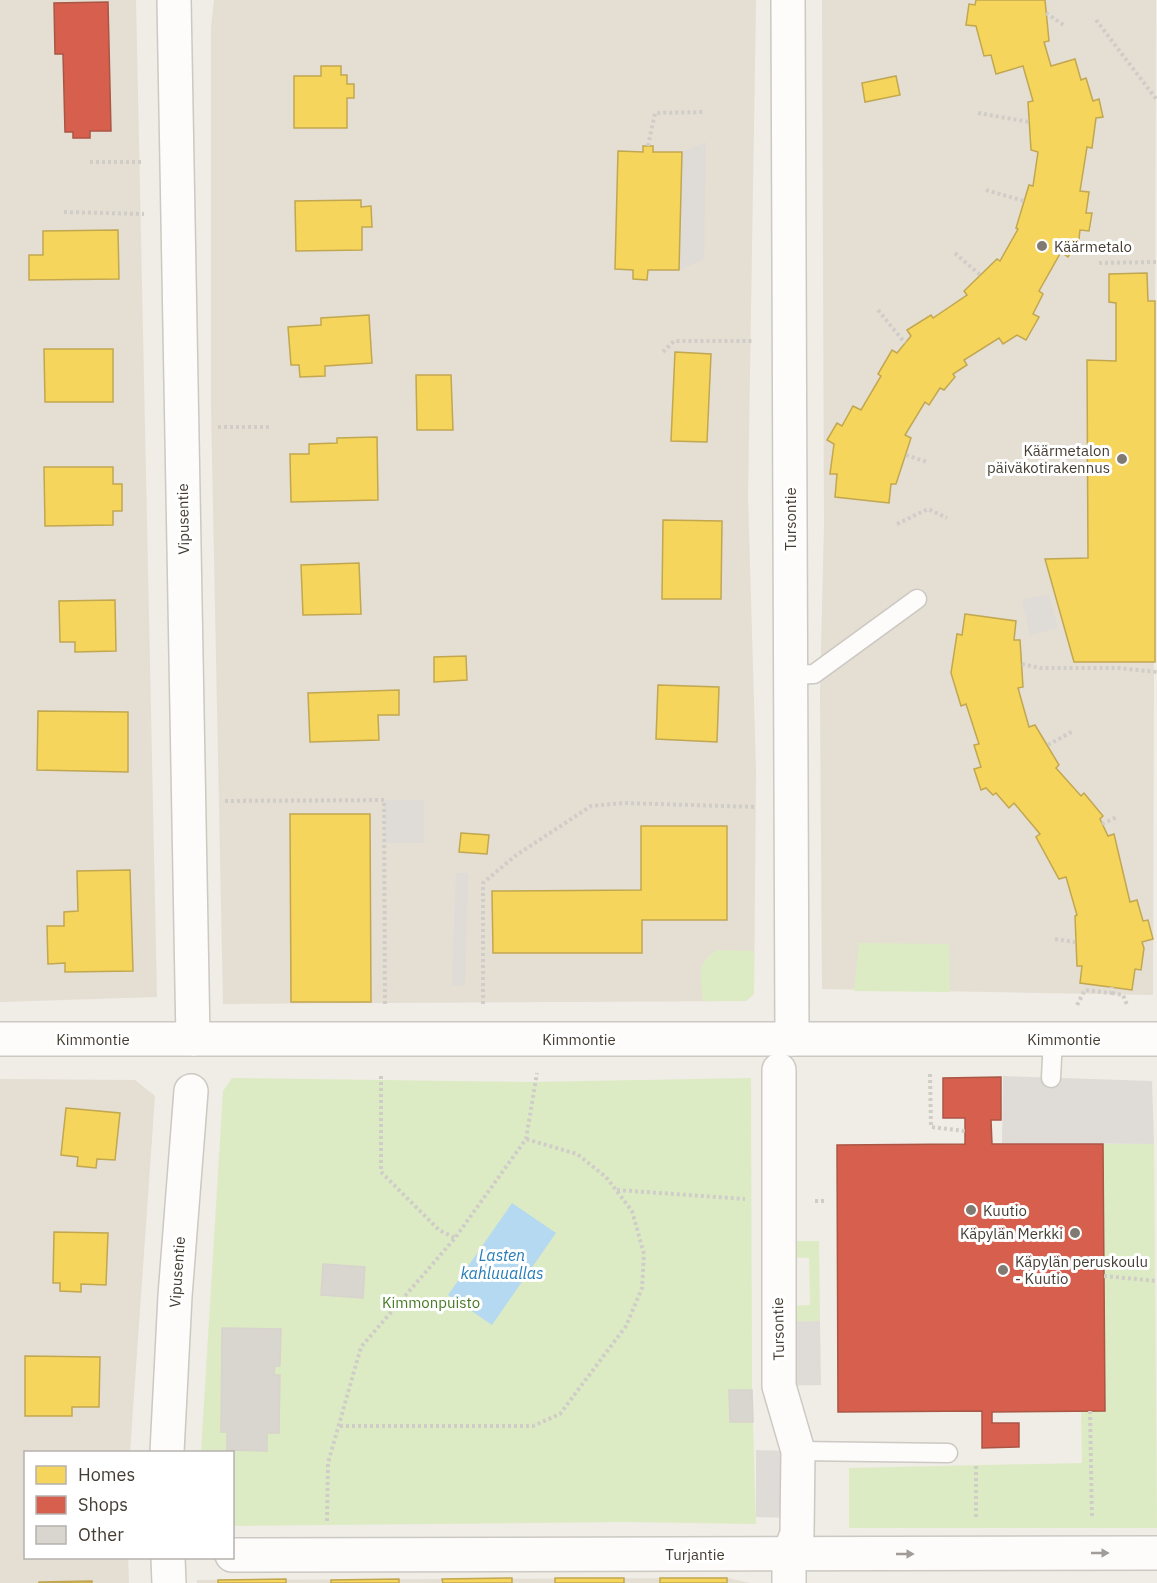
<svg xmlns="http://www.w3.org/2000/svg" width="1157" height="1583" viewBox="0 0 1157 1583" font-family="'IBM Plex Sans',sans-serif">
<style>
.residential{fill:#e4ded3}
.green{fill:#ddebc4}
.parking{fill:#dfdbd6}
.water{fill:#b4d9f0}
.homes{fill:#f6d55c;stroke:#c1a750;stroke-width:1.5}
.shops{fill:#d6604d;stroke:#aa5645;stroke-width:1.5}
.building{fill:#d9d5cf;stroke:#d8d3cc;stroke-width:1.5}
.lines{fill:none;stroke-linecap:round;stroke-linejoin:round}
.service-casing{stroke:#ccc8c2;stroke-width:21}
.minor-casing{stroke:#ccc8c2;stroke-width:36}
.path{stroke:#d0cdc9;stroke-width:4;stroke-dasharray:3 3;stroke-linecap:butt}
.service{stroke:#fdfcfb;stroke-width:18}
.minor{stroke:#fdfcfb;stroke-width:33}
.oneway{fill:#a19c97}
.poi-dot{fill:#817a72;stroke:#fff;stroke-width:2}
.labels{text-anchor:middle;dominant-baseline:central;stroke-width:6;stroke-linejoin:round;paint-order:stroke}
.poi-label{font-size:15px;fill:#453d33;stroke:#fff;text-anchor:start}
.street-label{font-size:15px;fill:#453d33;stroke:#fff}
.park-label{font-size:15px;fill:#467923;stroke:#fff}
.water-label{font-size:16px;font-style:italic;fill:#267cb6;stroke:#fff}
</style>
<rect width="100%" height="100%" fill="#f0ece6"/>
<g class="residential">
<polygon points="0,0 136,0 157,997 0,1002"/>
<polygon points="214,0 756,0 748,496 756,772 754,994 746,1001 223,1004 211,407 211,27"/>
<polygon points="822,0 1156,0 1153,995 822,989 820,693 824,525"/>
<polygon points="0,1079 135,1080 155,1096 130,1452 26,1452 26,1558 128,1558 129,1583 0,1583"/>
<polygon points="727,1578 750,1583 197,1583 197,1580"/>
</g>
<g class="green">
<polygon points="859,943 949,944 950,992 854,991"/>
<path d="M716,950L754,951V994L746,1001H703C701,977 695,965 716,950Z"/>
<polygon points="232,1078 529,1082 751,1078 752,1390 756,1524 626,1522 233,1526 232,1452 201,1452 223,1091"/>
<polygon points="1103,1144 1154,1144 1157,1528 849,1528 849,1468 1082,1463 1081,1411 1105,1410"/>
<polygon points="788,1241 819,1241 820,1321 790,1322 790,1306 810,1305 809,1258 788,1257"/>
</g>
<g class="parking">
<polygon points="706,142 704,259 679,270 682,152"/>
<polygon points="1049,594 1058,628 1030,635 1022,600"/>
<polygon points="384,800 424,800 424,843 385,843"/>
<polygon points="456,873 468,873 465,986 452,985"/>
<polygon points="1003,1076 1152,1081 1154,1144 1002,1143"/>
<polygon points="820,1321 821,1385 776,1386 775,1322"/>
<polygon points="756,1450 798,1451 798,1518 756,1517"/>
</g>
<polygon class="water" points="512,1203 556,1233 492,1325 448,1295"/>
<g class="homes">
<polygon points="976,0 1045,0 1049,41 1044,42 1051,66 1075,59 1081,80 1086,78 1093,101 1099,99 1103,117 1096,118 1092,148 1087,147 1080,191 1089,192 1086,213 1092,213 1089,231 1080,230 1079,239 1068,257 1061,252 1039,291 1043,294 1033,314 1039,317 1026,340 1017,335 1003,344 999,338 964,360 967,365 953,374 955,377 944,390 940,388 929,405 925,402 905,435 911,438 896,484 891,484 889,503 835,497 837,474 830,474 834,444 827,440 837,423 842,426 853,406 861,410 881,376 878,374 892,350 897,353 911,336 907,330 931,315 933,318 967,295 964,291 997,259 1000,261 1018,229 1016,228 1029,185 1033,186 1038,152 1031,150 1028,102 1033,101 1023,66 996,74 991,55 984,56 976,26 966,25 969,4 975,5"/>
<polygon points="321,66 341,66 341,75 347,75 347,84 354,84 354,98 347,98 347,128 294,128 294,76 321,76"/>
<polygon points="896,76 900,95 865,102 862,83"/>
<polygon points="643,146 653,146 653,152 682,152 679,270 648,270 647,280 633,279 633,270 615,269 618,151 643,152"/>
<polygon points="361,200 361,207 371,206 372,227 362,227 362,250 296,251 295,201"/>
<polygon points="118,230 119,279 29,280 29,255 43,255 43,231"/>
<polygon points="1147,273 1148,301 1155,301 1155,662 1074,662 1045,559 1088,558 1087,360 1116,361 1116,303 1109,302 1109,274"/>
<polygon points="369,315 372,363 325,366 325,376 300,377 299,365 291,365 288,327 321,325 321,318"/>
<polygon points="44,349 113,349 113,402 45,402"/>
<polygon points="675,352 711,354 707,442 671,441"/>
<polygon points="416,375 451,375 453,430 417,430"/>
<polygon points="377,437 378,500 291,502 290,454 309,454 309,444 337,443 337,438"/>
<polygon points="44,467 113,467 113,484 122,484 122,511 113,511 113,525 45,526"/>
<polygon points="663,520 722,521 721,599 662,599"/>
<polygon points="359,563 361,614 303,615 301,565"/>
<polygon points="115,600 116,651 75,652 75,642 60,642 59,601"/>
<polygon points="965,614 1016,621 1014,640 1020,640 1023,687 1018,688 1029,727 1035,725 1059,765 1056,768 1081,796 1084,793 1103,816 1100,819 1108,836 1114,834 1130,902 1137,900 1143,921 1148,920 1153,939 1142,942 1144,948 1141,970 1135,969 1132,990 1080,983 1082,966 1077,966 1075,916 1077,915 1066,877 1059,879 1036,837 1040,834 1014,803 1009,808 996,793 993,795 986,788 981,790 974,769 981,767 974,745 979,744 966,704 961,706 951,673 957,634 962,635"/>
<polygon points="466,656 467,680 434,682 434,657"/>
<polygon points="658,685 719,687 717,742 656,739"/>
<polygon points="399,690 399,715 378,715 379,740 310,742 308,693"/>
<polygon points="38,711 128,712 128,772 37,770"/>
<polygon points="290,814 370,814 371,1002 291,1002"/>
<polygon points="641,826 727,826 727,920 642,920 642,953 493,953 492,891 641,890"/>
<polygon points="461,833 489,835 487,854 459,852"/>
<polygon points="130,870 133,971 65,972 65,963 48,964 47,926 64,926 64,912 78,911 77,871"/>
<polygon points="66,1108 120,1113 115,1160 97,1159 96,1168 77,1166 78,1157 61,1155"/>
<polygon points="54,1232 108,1233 106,1285 81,1284 81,1292 60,1291 60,1283 53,1283"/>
<polygon points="25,1356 100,1357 99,1407 72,1407 72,1416 25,1416"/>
<polygon points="512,1578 512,1583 443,1583 442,1579"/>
<rect x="555" y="1578" width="69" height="5"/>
<rect x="660" y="1578" width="67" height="5"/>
<polygon points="286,1579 286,1583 218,1583 218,1580"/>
<polygon points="399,1579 399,1583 331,1583 331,1580"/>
<polygon points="92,1581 92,1583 39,1583 39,1582"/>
</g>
<g class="shops">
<polygon points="108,2 111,131 90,131 90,138 73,138 73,132 65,132 63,54 55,54 54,3"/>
<polygon points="1001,1077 1001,1120 991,1120 992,1144 1103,1144 1105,1411 992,1412 992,1423 1019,1423 1019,1447 982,1448 982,1411 838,1412 837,1145 965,1144 965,1118 943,1118 943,1078"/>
</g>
<g class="building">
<polygon points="323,1264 365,1267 363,1298 321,1295"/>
<polygon points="222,1328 281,1329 280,1366 275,1366 274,1375 280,1375 279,1433 267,1433 267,1451 227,1450 227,1432 221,1432"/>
<polygon points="729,1390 752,1390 753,1422 730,1422"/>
</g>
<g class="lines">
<defs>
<g id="service">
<polyline points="791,675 814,674 917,599"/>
<polyline points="1051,1078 1053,1038"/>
<polyline points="798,1451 948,1453"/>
</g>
<g id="minor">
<polyline points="174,0 193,1039"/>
<polyline points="788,0 792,1039"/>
<polyline points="0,1039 1157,1039"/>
<polyline points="779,1070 779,1386 798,1451 797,1534 789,1554 789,1583"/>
<polyline points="167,1452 175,1296 191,1091"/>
<polyline points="232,1555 1157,1553"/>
<polyline points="168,1558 169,1583"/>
</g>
</defs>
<use href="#service" class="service-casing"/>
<use href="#minor" class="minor-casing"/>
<g class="path">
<polyline points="1046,13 1065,26"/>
<polyline points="1096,20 1157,100"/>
<polyline points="978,113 1029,122"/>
<polyline points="648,146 655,113 704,112"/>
<polyline points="90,162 143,162"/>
<polyline points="986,190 1024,201"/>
<polyline points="64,212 144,214"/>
<polyline points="955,253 980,275"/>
<polyline points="1099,263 1157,262"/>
<polyline points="878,310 905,343"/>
<polyline points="663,352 674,341 753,341"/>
<polyline points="218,427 269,427"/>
<polyline points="906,455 927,462"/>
<polyline points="897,524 928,509 947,518"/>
<polyline points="1022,664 1040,668 1118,668 1157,672"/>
<polyline points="1048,745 1073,731"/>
<polyline points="225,801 384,800 385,1005"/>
<polyline points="1102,824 1117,817"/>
<polyline points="1055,939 1075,942"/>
<polyline points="1112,993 1123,995 1127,1005"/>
<polyline points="483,1004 483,883 515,856 591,806 624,803 756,807"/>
<polyline points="1077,1005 1085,990 1111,993 1112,987"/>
<polyline points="930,1074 931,1127 965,1131"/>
<polyline points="381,1076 381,1172 439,1230 455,1238"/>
<polyline points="617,1190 745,1199"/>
<polyline points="815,1201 827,1201"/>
<polyline points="1104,1276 1157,1281"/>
<polyline points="1090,1411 1092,1518"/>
<polyline points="340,1426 533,1426 560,1414 626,1326 642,1288 644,1254 632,1211 606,1177 577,1154 526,1139"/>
<polyline points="976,1466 976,1519"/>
<polyline points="327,1521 328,1463 361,1347 455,1238 526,1139 537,1073"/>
</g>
<use href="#service" class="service"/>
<use href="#minor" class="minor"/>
</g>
<defs><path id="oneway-solid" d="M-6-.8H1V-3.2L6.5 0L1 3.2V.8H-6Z" transform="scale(1.5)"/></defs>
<g class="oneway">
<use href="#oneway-solid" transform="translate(1100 1553)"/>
<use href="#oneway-solid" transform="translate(905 1554)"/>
</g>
<g class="poi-dot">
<circle cx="1042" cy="246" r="6"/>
<circle cx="1122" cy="459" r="6"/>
<circle cx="971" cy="1210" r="6"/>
<circle cx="1075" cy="1233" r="6"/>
<circle cx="1003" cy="1270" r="6"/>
</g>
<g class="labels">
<g class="poi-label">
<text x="1054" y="246">Käärmetalo</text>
<text x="1110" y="450" text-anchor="end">Käärmetalon<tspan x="1110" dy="17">päiväkotirakennus</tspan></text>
<text x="983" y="1210">Kuutio</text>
<text x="1063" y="1233" text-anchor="end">Käpylän Merkki</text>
<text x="1015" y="1261">Käpylän peruskoulu<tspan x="1015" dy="17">- Kuutio</tspan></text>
</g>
<g class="street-label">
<text transform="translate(183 519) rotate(-91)">Vipusentie</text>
<text transform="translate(790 519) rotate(-90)">Tursontie</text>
<text x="93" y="1039">Kimmontie</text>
<text x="579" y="1039">Kimmontie</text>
<text x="1064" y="1039">Kimmontie</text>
<text transform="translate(177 1272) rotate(-86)">Vipusentie</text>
<text transform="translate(778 1329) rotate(-91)">Tursontie</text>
<text x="695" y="1554">Turjantie</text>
</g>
<g class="park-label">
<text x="431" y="1302">Kimmonpuisto</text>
</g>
<g class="water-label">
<text x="502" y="1255">Lasten<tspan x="502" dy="18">kahluuallas</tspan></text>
</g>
</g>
<rect x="24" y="1451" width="210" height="108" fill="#ffffff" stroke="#b5b1ad" stroke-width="1.5"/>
<rect x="36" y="1466" width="30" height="18" fill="#f6d55c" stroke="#b5b1ad" stroke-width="1.5"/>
<text x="78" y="1481" font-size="18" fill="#453d33">Homes</text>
<rect x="36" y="1496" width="30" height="18" fill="#d6604d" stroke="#b5b1ad" stroke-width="1.5"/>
<text x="78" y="1511" font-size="18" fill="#453d33">Shops</text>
<rect x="36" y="1526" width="30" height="18" fill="#d9d5cf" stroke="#b5b1ad" stroke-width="1.5"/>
<text x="78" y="1541" font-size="18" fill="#453d33">Other</text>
</svg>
